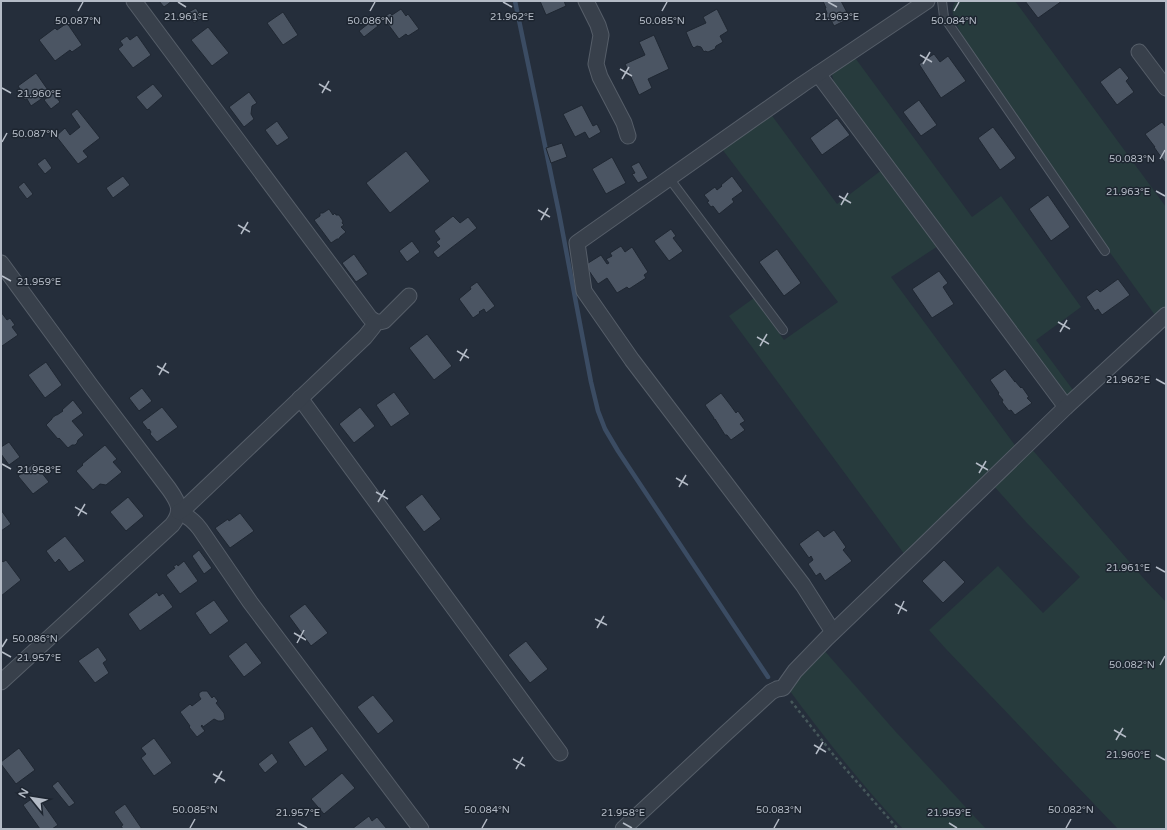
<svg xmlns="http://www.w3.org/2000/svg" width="1167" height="830" viewBox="0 0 1167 830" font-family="'Varela Round',sans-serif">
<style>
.green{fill:#273b3d}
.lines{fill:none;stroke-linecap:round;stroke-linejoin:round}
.stream{stroke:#3b4c63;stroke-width:4.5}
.building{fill:#4b5563;stroke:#1f2732}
.lane-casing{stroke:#565e69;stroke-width:10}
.street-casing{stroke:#565e69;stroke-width:17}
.path{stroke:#46585b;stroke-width:2.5;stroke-dasharray:3 3;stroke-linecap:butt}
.lane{stroke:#38404b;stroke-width:8}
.street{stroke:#38404b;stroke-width:15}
.ticks{fill:none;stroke:#b4bbc6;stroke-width:1.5}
.ticks-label{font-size:10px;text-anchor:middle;fill:#b4bbc6;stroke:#1d2530;stroke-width:3;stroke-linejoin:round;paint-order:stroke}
</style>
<rect width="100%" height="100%" fill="#252e3b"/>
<g class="green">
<path d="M956,1H1015L1166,207V309L1157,318L1111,254L963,37C958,26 947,12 956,1Z"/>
<polygon points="853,55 972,217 1001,196 1081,307 1036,340 1076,394 1067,401 835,86 832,75"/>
<polygon points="770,113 837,204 883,169 938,246 891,277 1017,448 905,555 729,316 754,298 784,340 838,302 722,149"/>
<polygon points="1030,447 1146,581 1166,602 1166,829 1118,829 946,649 929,630 998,566 1043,613 1080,577 1026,522 993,485"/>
<path d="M822,648L895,731L986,829H903C861,784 823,736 787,687Z"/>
</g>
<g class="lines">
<polyline class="stream" points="515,1 559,213 591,382 598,411 605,429 618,451 768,677"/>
</g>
<g class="building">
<polygon points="159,1 172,1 164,7"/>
<polygon points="540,1 564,1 566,6 546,15"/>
<polygon points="823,1 841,1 850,18 834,26 831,20 828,19 826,16 827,13 825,8 826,8"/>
<polygon points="1025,1 1062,1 1038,18"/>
<polygon points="196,8 202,18 194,23 187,13"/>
<polygon points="401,9 406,16 408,14 419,29 408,36 406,34 399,39 385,20 386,19 384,17 390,13 392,15"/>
<polygon points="717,9 728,31 720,36 723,42 716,46 715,49 708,52 705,51 704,52 701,47 697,46 694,48 692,46 686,32 706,23 703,17"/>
<polygon points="283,12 298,35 283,45 267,23"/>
<polygon points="373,20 378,26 364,37 359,31"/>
<polygon points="67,23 82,45 72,52 70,50 55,61 39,40 55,28 57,30"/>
<polygon points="208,27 229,53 212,66 191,40"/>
<polygon points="137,35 151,55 133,68 118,49 123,45 120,41 127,36 130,40"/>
<polygon points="654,35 669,69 648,79 652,88 639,95 625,64 645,55 639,42"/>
<polygon points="934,54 940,62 948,56 966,81 941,98 919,64"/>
<polygon points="1120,67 1129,78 1126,81 1134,92 1117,105 1100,82"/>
<polygon points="36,73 50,93 31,106 27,99 25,100 22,96 24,95 18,86"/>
<polygon points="153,84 163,96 147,110 136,97"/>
<polygon points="249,92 257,103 252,106 251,114 254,119 244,127 229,107"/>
<polygon points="53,93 60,102 51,109 44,100"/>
<polygon points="919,100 937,125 921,136 903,112"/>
<polygon points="582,105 593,126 597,124 601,132 589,139 585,132 575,137 563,114"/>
<polygon points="77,109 100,138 83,151 88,157 78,164 56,136 65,128 70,135 80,127 71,114"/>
<polygon points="837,118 850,135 822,155 810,138"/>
<polygon points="277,121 289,138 277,146 265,130"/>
<polygon points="1162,122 1166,127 1166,164 1154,147 1155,147 1145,134"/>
<polygon points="993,127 1016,158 1000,170 978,138"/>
<polygon points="562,143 567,157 551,163 546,148"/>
<polygon points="406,151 430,181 390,213 366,183"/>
<polygon points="612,157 626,183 606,194 592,169"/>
<polygon points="45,158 52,168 45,174 37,164"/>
<polygon points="639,162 648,178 638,183 632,174 635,173 631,166"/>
<polygon points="123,176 130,185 113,198 106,188"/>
<polygon points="732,176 743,191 732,199 734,202 719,214 713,206 711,207 707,202 709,201 704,195 715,187 717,190 722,186 721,185"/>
<polygon points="24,182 33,194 27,199 18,187"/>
<polygon points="1048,195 1070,227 1051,241 1029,209"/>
<polygon points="329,209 333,215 335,213 336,215 339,215 343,221 342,223 344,225 341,227 346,232 340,237 339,239 337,239 331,243 314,220 320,216 320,213 323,213"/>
<polygon points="453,216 460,223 468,217 477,228 438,258 433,252 440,246 436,242 440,239 434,231"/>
<polygon points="671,229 676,236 673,238 683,251 669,261 654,241"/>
<polygon points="412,241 420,252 407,262 399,251"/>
<polygon points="621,246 625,252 632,247 648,272 644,275 646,278 629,289 627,287 617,293 607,278 598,284 585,265 601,255 607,264 609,263 606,259 612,256 610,253"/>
<polygon points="777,249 801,283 784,296 759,262"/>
<polygon points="354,254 368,274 356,282 342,263"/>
<polygon points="939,271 948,283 943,287 954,304 932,318 912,289"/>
<polygon points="1118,279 1130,295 1102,315 1098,309 1095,311 1086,297 1097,289 1100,292"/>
<polygon points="477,282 495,306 486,313 484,309 479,312 480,313 473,318 459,299 471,289 470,287"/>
<polygon points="1,312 7,320 10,318 15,325 12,327 18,335 2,346 1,344"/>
<polygon points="427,334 452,366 434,380 409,348"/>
<polygon points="46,362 62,385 45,398 28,375"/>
<polygon points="1005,369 1015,382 1015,381 1021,388 1022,387 1029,397 1027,398 1032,403 1015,415 1011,410 1009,411 1002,402 1003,400 998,394 999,393 990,380"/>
<polygon points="142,388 152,401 139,411 129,398"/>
<polygon points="394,392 410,414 391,427 376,405"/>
<polygon points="721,393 731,406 736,413 738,411 745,421 740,424 745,430 731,440 727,435 725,435 715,419 713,419 714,418 705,405"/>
<polygon points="73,400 83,413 72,421 84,435 78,440 77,443 75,445 72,445 68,448 59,438 58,439 46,425 52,419 52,418 56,415 57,415 63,411 62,410"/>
<polygon points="162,407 178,427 157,442 150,434 151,432 149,429 148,430 142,422"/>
<polygon points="360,407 375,426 354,443 339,424"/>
<polygon points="9,442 20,457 9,465 1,454 1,447"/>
<polygon points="105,445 117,459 113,462 122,472 106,485 100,484 93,490 76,471 83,465 82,464"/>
<polygon points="34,463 49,482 33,494 18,476"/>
<polygon points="422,494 441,519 424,532 405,507"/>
<polygon points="128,497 144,516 126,531 110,512"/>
<polygon points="1,510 11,524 1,531"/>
<polygon points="240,513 254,531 230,548 215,528 228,519 229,521"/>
<polygon points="818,530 824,537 834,530 846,547 843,550 852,561 825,581 820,573 816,576 808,564 813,560 811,556 809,558 799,544"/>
<polygon points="65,536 85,561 69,572 59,559 55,563 46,551"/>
<polygon points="199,550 212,568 204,574 192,556"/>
<polygon points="1,560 3,562 6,560 21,580 1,596"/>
<polygon points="944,560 965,582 943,603 922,581"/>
<polygon points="184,561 198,581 180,594 166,575 175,568 173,567 177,564 178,566"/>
<polygon points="157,592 159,596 163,593 173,607 140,631 128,614"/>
<polygon points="214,600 229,621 210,635 195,613"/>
<polygon points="305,604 328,633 311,646 289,616"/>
<polygon points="526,641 548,669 530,683 508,655"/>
<polygon points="246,642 262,663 244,677 228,656"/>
<polygon points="98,647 107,660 103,663 109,673 95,683 78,661"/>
<polygon points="202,691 207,691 212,698 214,696 218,701 216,703 224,713 225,719 222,721 218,721 214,719 203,727 202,725 201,726 205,731 197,737 189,727 190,726 180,712 190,704 192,706 201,699 199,696 199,693"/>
<polygon points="373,695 394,721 378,734 357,707"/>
<polygon points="312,726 328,750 305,767 288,742"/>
<polygon points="154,738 172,763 154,776 141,758 146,754 141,748"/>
<polygon points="19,748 35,770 16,784 1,764 1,762"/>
<polygon points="272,753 278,762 265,773 258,764"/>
<polygon points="342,773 355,788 324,814 311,799"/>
<polygon points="58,781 75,803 69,807 52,786"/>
<polygon points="37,795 58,825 52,829 40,829 23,805"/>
<polygon points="125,804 142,829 123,829 121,826 123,825 114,812"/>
<polygon points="369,816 372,821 377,817 387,829 352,829"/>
</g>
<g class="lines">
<defs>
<g id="lane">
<polyline points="942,1 944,17 1105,251"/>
<polyline points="669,178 783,330"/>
</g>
<g id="street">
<path d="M134,1L370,318C375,322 378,323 384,321L409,296"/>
<polyline points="586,1 598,25 601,35 596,64 600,77 624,123 628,136"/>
<polyline points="1139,52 1166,88"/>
<polyline points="818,74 1066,407"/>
<path d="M1,263L91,386L169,489C179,503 183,511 172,525L1,682"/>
<polyline points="300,398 560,753"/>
<path d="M179,512C188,516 194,521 200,529L250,602L421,829"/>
<polyline points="179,512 185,508 365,337 373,327 374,322"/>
<polyline points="833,632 803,585 632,360 584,291 577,243 803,84 927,1"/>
<polyline points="623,829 725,734 771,692 777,689 783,688 795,671 827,638 921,548 965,505 1066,407 1166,315"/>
</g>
</defs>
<use href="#lane" class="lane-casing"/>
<use href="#street" class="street-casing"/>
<polyline class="path" points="791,701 836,758 898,829"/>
<use href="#lane" class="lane"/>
<use href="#street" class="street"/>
</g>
<path class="ticks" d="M178,2L186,7M503,2L512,7M828,2L837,7M78,11L83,2M370,11L375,2M662,11L667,2M954,11L959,2M920,55L932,62M923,64L930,52M620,69L632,76M622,79L629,67M319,84L331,91M2,88L11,93M322,93L329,81M2,142L7,133M1160,159L1165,150M1156,191L1165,196M839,196L851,203M841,205L848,193M538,210L550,217M541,220L548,208M238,225L250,232M241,234L248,222M2,276L11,281M1058,322L1070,329M1060,332L1067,320M757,337L769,344M760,346L767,334M457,351L469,358M460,361L467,349M157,366L169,373M159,375L166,363M1156,379L1165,384M976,463L988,470M2,464L11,469M979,473L986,461M676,478L688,485M679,487L686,475M376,492L388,499M378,502L385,490M75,507L87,514M78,516L85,504M1156,567L1165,572M895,604L907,611M898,614L904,601M595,619L607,625M597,628L604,616M294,633L306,640M297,643L304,630M2,647L7,639M2,652L11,657M1160,665L1165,656M1114,730L1126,737M1116,740L1123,728M814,745L826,752M816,754L823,742M1156,755L1165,760M513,759L525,766M516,769L523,757M213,774L225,781M215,783L222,771M298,823L307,828M623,823L632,828M949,823L957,828M190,828L195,819M482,828L487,819M774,828L779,819M1066,828L1071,819"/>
<g class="ticks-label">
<text x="186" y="20">21.961°E</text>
<text x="512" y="20">21.962°E</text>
<text x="837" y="20">21.963°E</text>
<text x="78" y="24">50.087°N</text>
<text x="370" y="24">50.086°N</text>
<text x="662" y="24">50.085°N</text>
<text x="954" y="24">50.084°N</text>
<text x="39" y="97">21.960°E</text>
<text x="35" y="137">50.087°N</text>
<text x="1132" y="162">50.083°N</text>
<text x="1128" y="195">21.963°E</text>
<text x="39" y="285">21.959°E</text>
<text x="1128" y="383">21.962°E</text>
<text x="39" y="473">21.958°E</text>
<text x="1128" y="571">21.961°E</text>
<text x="35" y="642">50.086°N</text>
<text x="39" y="661">21.957°E</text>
<text x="1132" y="668">50.082°N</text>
<text x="1128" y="758">21.960°E</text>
<text x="195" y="813">50.085°N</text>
<text x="487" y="813">50.084°N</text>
<text x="779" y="813">50.083°N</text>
<text x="1071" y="813">50.082°N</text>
<text x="298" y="816">21.957°E</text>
<text x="623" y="816">21.958°E</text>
<text x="949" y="816">21.959°E</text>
</g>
<rect width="1167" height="830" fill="none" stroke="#b4bbc6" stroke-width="4"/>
<g transform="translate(32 798) rotate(300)" stroke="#1d2530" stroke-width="3" paint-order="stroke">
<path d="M0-3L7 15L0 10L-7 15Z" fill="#b4bbc6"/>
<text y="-6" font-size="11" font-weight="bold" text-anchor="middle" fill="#b4bbc6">N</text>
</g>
</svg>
